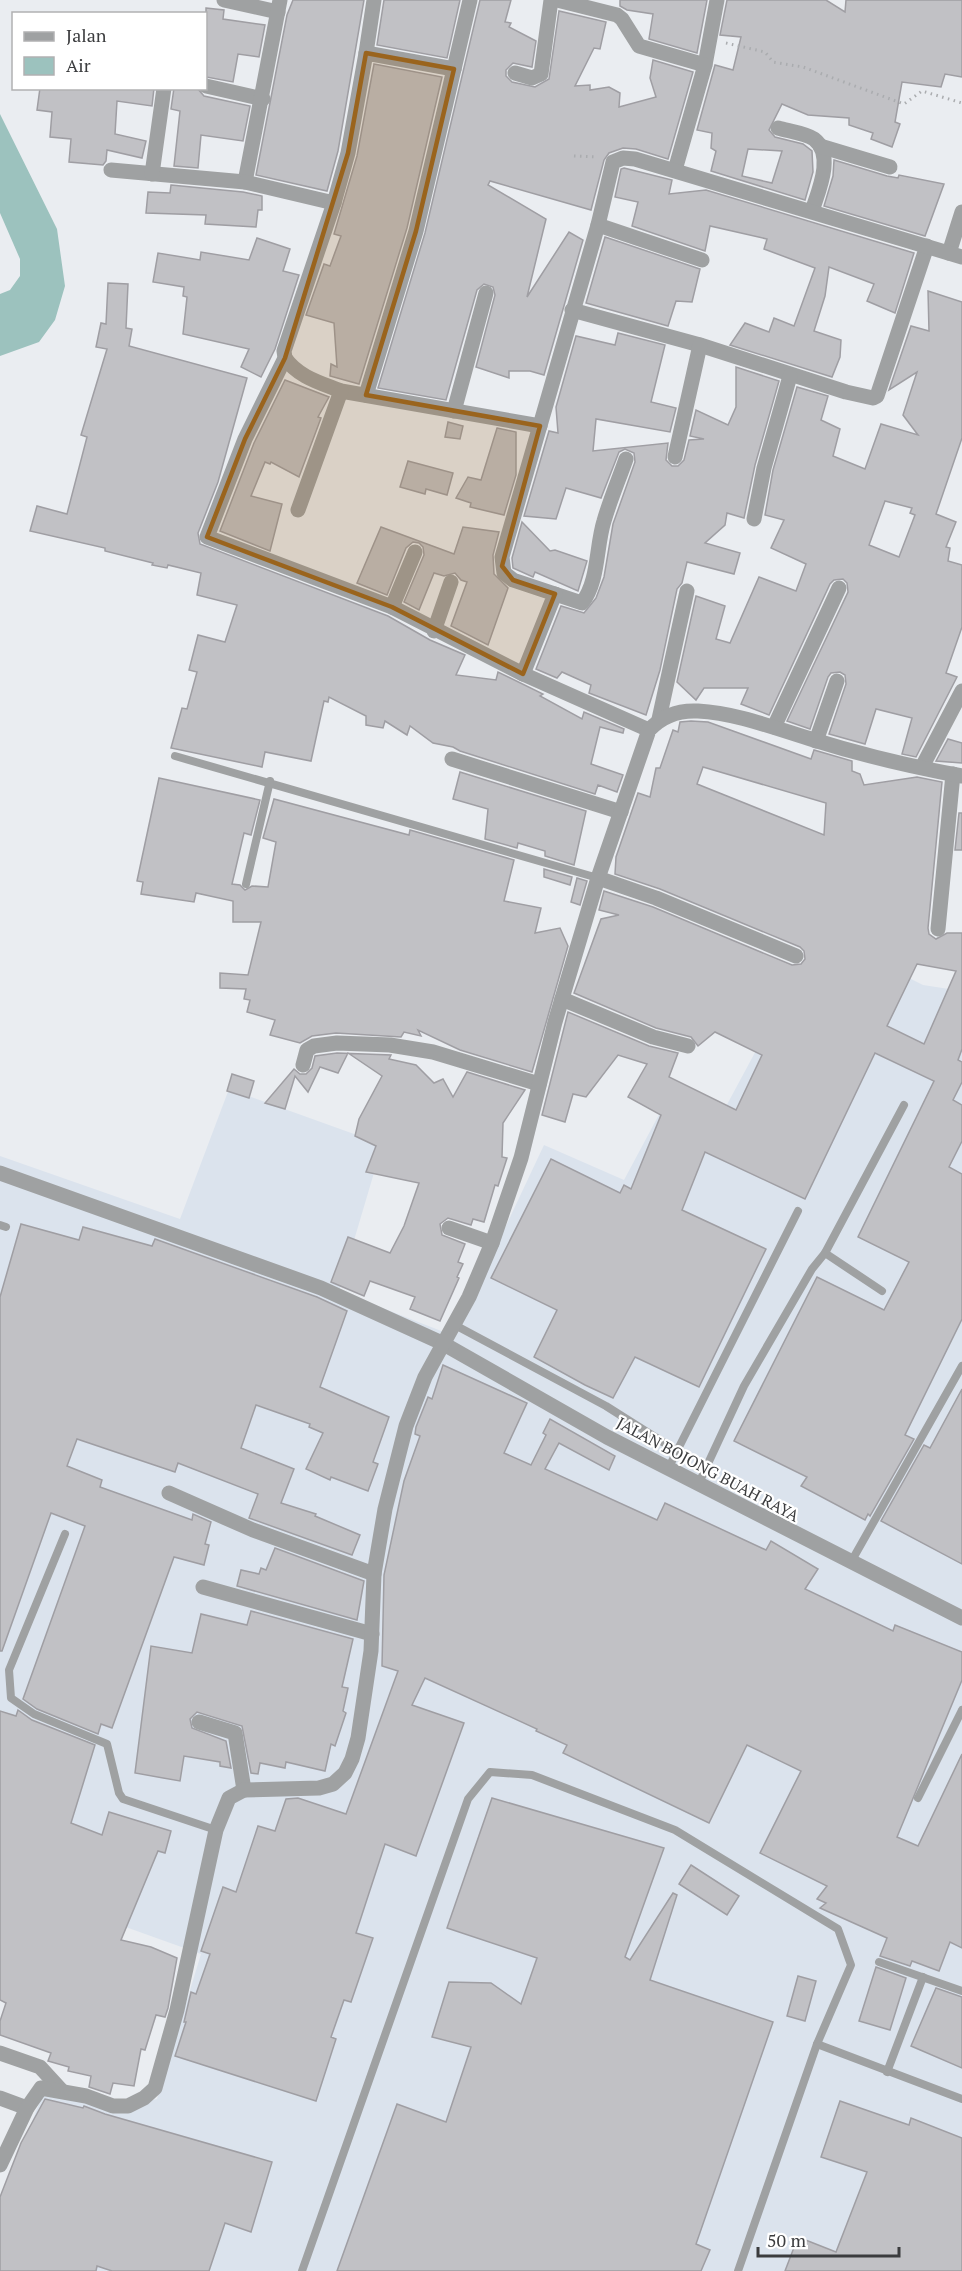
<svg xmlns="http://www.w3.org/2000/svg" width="962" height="2271" viewBox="0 0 962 2271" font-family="'PT Serif',serif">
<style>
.built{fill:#dbe3ed}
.water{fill:#9cc2be}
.building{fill:#c1c1c5;stroke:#9f9ea3;stroke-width:1.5;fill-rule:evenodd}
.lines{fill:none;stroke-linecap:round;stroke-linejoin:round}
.path{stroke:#aaacaf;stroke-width:3;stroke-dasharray:1.5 4.5;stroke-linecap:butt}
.lane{stroke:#9fa1a2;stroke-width:8}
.street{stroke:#9fa1a2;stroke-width:15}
.marked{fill:#9a641d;fill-opacity:0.2;stroke:#9a641d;stroke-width:4.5;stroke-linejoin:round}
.labels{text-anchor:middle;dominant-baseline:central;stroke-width:4.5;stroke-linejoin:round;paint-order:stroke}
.street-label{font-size:16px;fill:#3b3c3e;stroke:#fff}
</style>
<rect width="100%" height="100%" fill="#eaedf1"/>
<polygon class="built" points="838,898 883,965 923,985 962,991 962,2271 87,2271 0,2200 46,2087 135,2104 157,2099 201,1954 0,1882 0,1156 180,1219 229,1089 429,1161 376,1166 339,1291 454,1336 544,1145 624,1180 670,1094 723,1112"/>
<polygon class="water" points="0,114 57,229 65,286 55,320 39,342 0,356 0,294 10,290 20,276 20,259 0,213"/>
<g class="building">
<polygon points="293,0 364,0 338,151 327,191 256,175 287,15"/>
<polygon points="384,0 460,0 447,58 377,45"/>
<polygon points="480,0 511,0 505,22 511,23 509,27 536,41 532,67 513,63 506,70 506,76 512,82 535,87 549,79 559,11 606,22 600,49 594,48 575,86 590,85 590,90 609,87 620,93 619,107 656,97 650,78 653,60 693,72 668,159 636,149 623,148 609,153 604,160 591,210 490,181 488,185 546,219 527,297 569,232 583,240 544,375 530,371 509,371 509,378 476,367 495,295 493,287 484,284 477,290 446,400 378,388 425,233"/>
<polygon points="620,0 707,0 697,53 649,39 653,14 627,10 620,6"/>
<path d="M727,0H826L845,12L846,0H962V77L945,74L941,87L902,82L895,122L900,124L892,147L871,139L873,133L849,125V118L808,115L782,104L769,130L775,137L803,144L812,151L813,172L805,200L711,171L716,151L711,148L712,133L697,130L715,65L733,70L741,37L720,35ZM748,149L782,151L772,183L742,176Z"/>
<polygon points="206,8 224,10 223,19 265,25 259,57 238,54 233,82 206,77"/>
<polygon points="374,64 442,77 407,228 359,384 330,376 331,364 337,367 334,323 306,315 324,264 330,266 341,236 334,234 357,156"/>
<polygon points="40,88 154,88 152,106 117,101 115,134 146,141 142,158 107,150 106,161 103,165 69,162 71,139 50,137 52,112 37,110"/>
<polygon points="174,88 197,88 204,96 250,106 243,141 201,135 198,168 174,166 180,111 171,109"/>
<polygon points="834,160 887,176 898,178 899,175 944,184 925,236 824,206 833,176"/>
<polygon points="624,168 672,180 669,194 706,190 914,253 895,313 867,301 874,284 829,267 825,296 814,331 841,340 840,357 832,377 730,345 745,323 769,332 774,318 794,326 815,268 764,249 767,239 710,226 705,251 632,226 638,202 615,197 621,169"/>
<polygon points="171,185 243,192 262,196 262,210 258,210 256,227 205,224 206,215 146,213 148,192 170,193"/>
<polygon points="605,237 700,269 692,302 676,301 668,326 586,303"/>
<polygon points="257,238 290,249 283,271 299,275 275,349 261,377 241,367 249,349 183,334 187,297 183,296 184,287 153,282 158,253 200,260 201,252 249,260"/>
<polygon points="108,283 128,284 126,328 132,329 129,346 247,378 218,482 198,533 200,544 388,616 430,640 465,655 456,675 496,680 498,672 543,694 540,696 582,719 584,712 624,729 623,733 600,727 591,764 623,775 617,792 598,785 595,794 460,751 453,747 433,743 410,726 407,735 385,721 383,728 366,725 366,716 329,697 328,702 324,701 311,761 265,752 262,767 171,748 182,708 187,709 197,672 189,670 198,635 225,642 237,605 197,595 201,573 168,565 167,568 152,565 153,563 105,551 105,548 30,531 37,506 67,514 87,437 81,435 107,349 96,347 101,323 106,324"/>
<path d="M928,291L962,302V438L936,514L956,522L946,547L950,548L948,561L962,565V627L946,673L957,677L916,757L902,754L912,718L876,709L865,744L829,734L846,684L845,675L840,672L831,673L828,677L810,729L787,721L848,592L847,583L843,579L834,580L830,584L769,715L741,704L748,688H704L696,700L677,682L696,596L725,606L716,639L730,643L759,577L796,591L806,564L771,548L784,520L765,515L773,470L797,387L828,396L821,420L840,429L833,456L865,469L881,424L918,435L903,415L917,372L889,390L911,326L929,331ZM885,501L912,508L910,513L915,515L899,557L869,545Z"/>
<polygon points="618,333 665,345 651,402 676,408 670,432 596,419 593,451 668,443 666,460 672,466 678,466 684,460 689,440 704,439 690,436 696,410 728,425 736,407 736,367 779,381 755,465 744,518 727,513 725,525 705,543 740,553 734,574 687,562 682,583 677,589 660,670 646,715 589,693 591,685 562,672 557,678 536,669 561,606 584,613 596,598 604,577 613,524 635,462 634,453 625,449 619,452 601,498 566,488 556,519 524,516 549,431 558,433 556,407 576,336 615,345"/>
<polygon points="285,380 329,397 318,417 321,418 299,477 271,462 270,464 265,462 251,496 282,504 270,551 220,531 254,443"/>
<polygon points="448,422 463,426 460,439 445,437"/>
<polygon points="497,428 516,432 516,475 504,515 470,507 471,503 456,498 468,477 481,480"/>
<polygon points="408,461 453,473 447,495 426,489 425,494 400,487"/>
<polygon points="522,522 550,551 555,550 587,561 578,591 535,572 533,577 513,568 512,558"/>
<polygon points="381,527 454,554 463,527 499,532 493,555 494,574 508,588 488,645 451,626 467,582 461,580 455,573 444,576 434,573 419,610 404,602 424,555 423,547 419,543 413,542 406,548 387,595 357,583"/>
<path d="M691,721L708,722L811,759L814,750L852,761V771L860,774L864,785L917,777L942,782L928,928L929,934L936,939L947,933H962V1049L958,1060L962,1062V1082L953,1100L962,1105V1141L949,1167L962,1174V1319L905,1435L914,1439L870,1516L868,1514L865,1520L801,1486L807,1477L734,1441L817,1277L884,1310L909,1262L858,1237L934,1081L875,1053L805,1199L705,1152L682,1210L766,1249L699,1387L635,1357L613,1398L585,1385L534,1357L557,1310L491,1278L551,1159L620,1193L624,1185L631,1189L661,1115L628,1097L647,1064L618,1055L586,1097L573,1094L565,1122L542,1115L568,1012L649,1046L678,1053L669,1077L736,1110L762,1055L715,1032L698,1046L691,1037L656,1028L574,993L601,919L619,915L599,910L604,891L653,907L792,965L801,964L805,959L804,951L800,947L660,889L615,874L616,857L638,793L650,797L656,768H660L673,730L678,732L680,722ZM703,767L826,803L824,835L697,784ZM917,964L956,971L924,1044L887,1026Z"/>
<polygon points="948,739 962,743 962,763 936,761"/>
<polygon points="460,772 586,811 574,865 545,856 545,851 518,843 517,848 485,839 488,809 453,799"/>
<polygon points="159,778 260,800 251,835 244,833 232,884 240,885 245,890 252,886 268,887 276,842 263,838 274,799 409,835 410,830 514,860 504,901 541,908 535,933 560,928 568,946 532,1072 460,1050 418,1030 421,1036 404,1032 401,1037 336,1033 312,1036 300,1043 270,1035 275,1020 247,1012 250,1000 244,999 246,989 220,988 220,973 248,975 261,922 233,922 233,901 196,893 194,902 141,894 143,882 137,881"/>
<polygon points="959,813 962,813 962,850 955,850"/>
<polygon points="544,869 572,877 570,885 544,877"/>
<polygon points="577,878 587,881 580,905 571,902"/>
<polygon points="337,1053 391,1055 389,1059 416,1065 434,1083 443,1079 453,1097 467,1072 525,1090 503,1123 502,1157 507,1158 498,1186 495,1185 484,1222 473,1219 471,1225 448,1218 440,1224 442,1235 465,1244 458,1262 463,1264 457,1277 459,1278 440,1321 410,1309 415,1297 370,1281 364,1296 331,1282 348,1237 390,1253 404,1226 419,1183 366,1172 376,1146 355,1136 359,1119 382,1076 348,1053 338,1073 320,1067 308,1092 295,1076 285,1109 265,1103 294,1069 300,1074 306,1074 312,1068 315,1056"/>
<polygon points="232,1074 254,1081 249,1098 227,1091"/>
<polygon points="21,1224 79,1240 83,1227 152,1246 155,1239 317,1297 347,1311 320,1387 389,1417 373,1462 378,1464 368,1491 331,1477 330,1480 306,1469 323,1433 309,1427 310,1424 256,1405 241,1448 294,1469 281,1503 316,1514 315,1516 360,1535 352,1555 249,1518 258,1494 178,1463 175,1472 77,1439 67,1466 102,1480 100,1487 192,1520 193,1514 211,1522 205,1544 209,1545 204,1565 174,1557 112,1728 101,1724 98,1734 37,1709 23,1699 85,1526 51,1513 2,1651 0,1651 0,1297"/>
<polygon points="443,1365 527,1403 504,1453 531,1465 546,1435 543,1433 550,1419 615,1456 609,1470 559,1443 545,1469 657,1520 665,1503 766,1550 771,1541 818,1569 805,1589 893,1631 895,1625 962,1652 962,1680 897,1837 918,1846 962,1754 962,1948 950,1942 939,1971 912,1961 910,1966 880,1956 887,1938 820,1908 826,1903 817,1899 827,1886 760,1853 801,1771 747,1745 709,1823 563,1753 567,1745 536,1731 537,1729 425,1678 412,1705 464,1723 416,1856 385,1844 356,1933 373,1938 351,2002 344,2000 331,2037 336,2039 316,2101 175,2056 186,2022 184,2022 191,1992 196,1994 210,1954 201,1951 223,1887 236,1892 258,1826 275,1831 286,1799 298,1798 346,1814 398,1671 382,1666 384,1575 404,1481 420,1436 415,1434 416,1427 428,1397 432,1399"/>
<polygon points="962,1389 962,1564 881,1521 924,1445 930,1448"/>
<polygon points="275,1548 364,1581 357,1620 237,1586 241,1570 259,1574 261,1568 266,1570"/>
<polygon points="251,1611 353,1639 342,1687 348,1688 343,1711 346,1713 335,1746 331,1744 325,1771 286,1762 285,1768 260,1763 258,1774 251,1773 242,1726 197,1712 190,1719 192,1728 226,1741 231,1768 220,1766 220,1762 184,1756 180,1781 135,1773 151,1646 192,1653 201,1614 247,1625"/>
<polygon points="18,1710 32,1720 95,1745 71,1823 102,1835 109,1812 171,1831 165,1853 158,1851 121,1940 151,1947 177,1958 168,2008 165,2017 156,2015 145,2050 141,2049 134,2086 113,2083 110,2094 89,2087 91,2076 68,2071 69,2067 48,2061 51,2053 0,2035 0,2021 6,2003 0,2000 0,1711 16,1716"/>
<polygon points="492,1798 664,1848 625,1957 630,1960 673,1893 677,1895 650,1980 773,2022 696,2244 710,2250 701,2271 337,2271 397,2104 446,2122 471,2047 432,2037 449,1982 491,1983 521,2004 537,1958 447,1928"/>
<polygon points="691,1865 739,1896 727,1915 679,1884"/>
<polygon points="876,1967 906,1978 890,2030 859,2021"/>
<polygon points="798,1976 816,1981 805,2021 787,2016"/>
<polygon points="936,1988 962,1997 962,2068 911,2046"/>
<polygon points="45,2099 83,2108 84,2106 105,2114 272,2162 251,2232 225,2223 209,2271 112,2271 97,2266 96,2271 0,2271 0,2197 21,2143"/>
<polygon points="840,2101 909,2125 911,2118 962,2138 962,2271 785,2271 798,2237 836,2252 867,2172 821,2157"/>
</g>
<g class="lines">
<g class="path">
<polyline points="726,43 765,52 773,62 803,67 904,104 922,91 962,103"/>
<polyline points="574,156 597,157"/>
</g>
<g class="lane">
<polyline points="175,756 598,878"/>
<polyline points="246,884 270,781"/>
<polyline points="0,1225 6,1227"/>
<polyline points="825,1253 882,1291"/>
<polyline points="453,1324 606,1406 677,1451 668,1469"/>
<polyline points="677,1451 798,1211"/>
<polyline points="698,1485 744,1386 812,1269 825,1253 904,1105"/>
<polyline points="65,1534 9,1670 11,1698 34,1714 107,1744 119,1793 123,1799 216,1830"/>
<polyline points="851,1562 962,1366"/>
<polyline points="918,1798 962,1710"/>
<polyline points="879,1962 962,1991"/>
<polyline points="817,2044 962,2099"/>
<polyline points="887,2072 923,1977"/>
<polyline points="302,2271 468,1799 490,1772 532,1775 675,1830 838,1929 851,1965 817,2044 738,2271"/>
</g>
<g class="street">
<polyline points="224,0 278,12"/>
<polyline points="557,0 617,15 622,19 639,46 705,65 717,0"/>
<polyline points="366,53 374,0"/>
<polyline points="515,73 532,78 541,74 551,0"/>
<polyline points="206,86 263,99"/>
<path d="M778,128C788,131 805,133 814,139C835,155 818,192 812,211"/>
<polyline points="820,146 890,167"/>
<polyline points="111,170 245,182 280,0"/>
<polyline points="675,170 705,65"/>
<polyline points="152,174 164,88"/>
<polyline points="245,182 334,203 348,153 366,53 454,69 470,0"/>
<polyline points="334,203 284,351 285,358 245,439 207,537 392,607 523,674 649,730"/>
<polyline points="598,225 702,260"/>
<polyline points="949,253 962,212"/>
<polyline points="572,310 700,345 846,392 873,398 877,396 927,246"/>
<path d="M285,358C298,377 321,383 341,391L540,426"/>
<polyline points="366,395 416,231 454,69"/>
<polyline points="454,411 486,293"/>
<polyline points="675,457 700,345"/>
<polyline points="298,510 341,391"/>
<polyline points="754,519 764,468 790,376"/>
<path d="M555,594L582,603C599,581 596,546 604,521C610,500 619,479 626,459"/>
<polyline points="392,607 415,552"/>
<polyline points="434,631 451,582"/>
<polyline points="523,674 555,594 513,580 504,573 502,557 598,225 613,162 623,158 635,159 962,257"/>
<polyline points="659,719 687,591"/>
<polyline points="774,727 839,588"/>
<polyline points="816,741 837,681"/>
<polyline points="452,759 621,812"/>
<polyline points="922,767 962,691"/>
<polyline points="598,878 656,898 796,956"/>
<polyline points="938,929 953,774"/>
<polyline points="562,999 653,1037 688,1046"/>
<polyline points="303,1065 307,1050 314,1046 337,1043 390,1045 433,1052 539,1084"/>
<polyline points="0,1173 321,1288 442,1343 607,1437 962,1618"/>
<polyline points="449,1228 492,1243"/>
<polyline points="169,1493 253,1530 374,1574"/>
<polyline points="203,1587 372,1634"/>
<polyline points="199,1722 235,1733 244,1790"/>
<polyline points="0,2053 40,2067 62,2091"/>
<polyline points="0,2098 27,2108"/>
<path d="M0,2165L27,2108L41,2088L86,2096L113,2106H128L144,2098L155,2088L177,2010L216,1830L229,1798L244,1790L319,1788L333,1784L345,1773L352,1759L358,1738L371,1651L374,1574L385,1509L406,1426L425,1377L469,1297L492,1243L521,1158L555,1022L598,878L649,730C662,716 679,710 698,711C737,713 777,729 814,740C862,755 913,767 962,776"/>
</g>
</g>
<path class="marked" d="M366,53L454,69L416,231L366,395L540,426L502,566L513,580L555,594L523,674L392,607L207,537L245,439L285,358L348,153Z"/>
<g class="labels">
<g class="street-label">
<text transform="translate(708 1469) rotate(28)">JALAN BOJONG BUAH RAYA</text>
</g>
</g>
<rect x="12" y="12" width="195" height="78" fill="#ffffff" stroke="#b1b1b2" stroke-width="1.5"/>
<rect x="24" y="32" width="30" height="9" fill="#9fa1a2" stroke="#b1b1b2" stroke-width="1.5"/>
<text x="66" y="42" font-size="18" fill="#3b3c3e">Jalan</text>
<rect x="24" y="57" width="30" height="18" fill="#9cc2be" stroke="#b1b1b2" stroke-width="1.5"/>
<text x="66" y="72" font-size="18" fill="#3b3c3e">Air</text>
<path d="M758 2247v9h141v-9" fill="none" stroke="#3b3c3e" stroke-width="3"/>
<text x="767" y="2247" font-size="18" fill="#3b3c3e" stroke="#ffffff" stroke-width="4.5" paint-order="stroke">50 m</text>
</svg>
